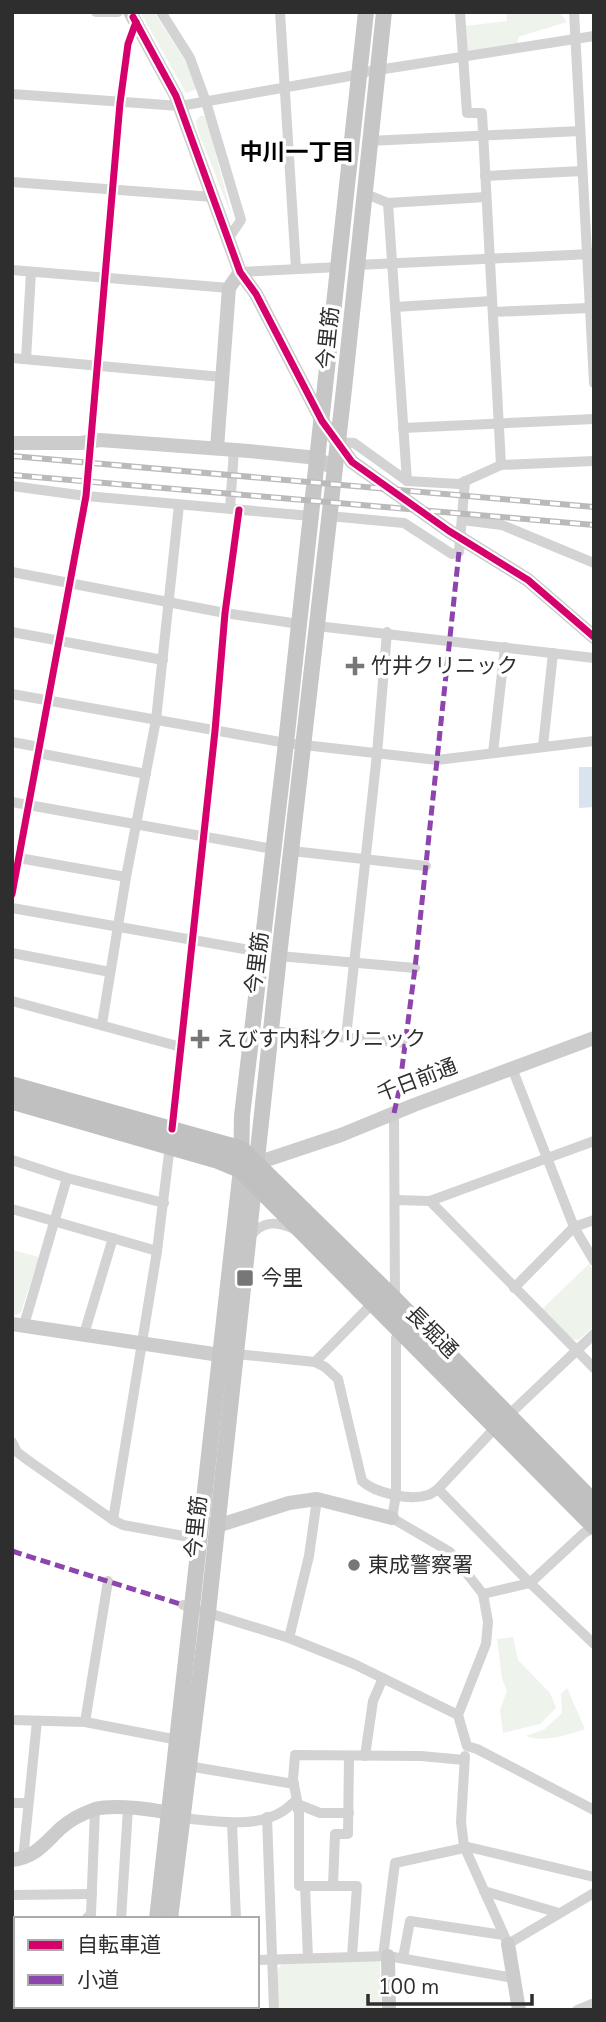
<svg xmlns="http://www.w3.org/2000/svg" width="606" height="2022" viewBox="0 0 606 2022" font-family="'Nunito Sans','Noto Sans JP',sans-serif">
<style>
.green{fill:#eef3ec}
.water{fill:#dae3f0}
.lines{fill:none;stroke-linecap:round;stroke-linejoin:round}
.street{stroke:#d3d3d3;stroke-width:10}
.secondary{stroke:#ccc;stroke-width:14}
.primary{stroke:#c6c6c6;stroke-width:16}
.highway{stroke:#c0c0c0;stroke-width:19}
.rail-casing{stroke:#bababa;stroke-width:6}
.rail{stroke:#fff;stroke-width:3.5;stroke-dasharray:10;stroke-linecap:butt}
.quiet{stroke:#8e44ad;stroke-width:5;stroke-dasharray:10 5;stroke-linecap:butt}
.cycleway-casing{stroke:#fff;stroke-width:11}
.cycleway{stroke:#d6006c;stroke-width:7}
.poi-dot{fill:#777;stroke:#fff;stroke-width:2.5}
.labels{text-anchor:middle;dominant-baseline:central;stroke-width:7;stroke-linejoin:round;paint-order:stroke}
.street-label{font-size:21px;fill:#2e2e2e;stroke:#fff}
.poi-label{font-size:21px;fill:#2e2e2e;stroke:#fff;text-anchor:start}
.neighbourhood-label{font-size:23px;font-weight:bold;fill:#000;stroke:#fff}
</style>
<rect width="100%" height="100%" fill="#fff"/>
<g class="green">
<polygon points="143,12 154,12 186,62 197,89 186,93 142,15"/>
<polygon points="506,12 559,12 567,22 518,37 518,44 466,52 465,26 507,21"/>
<polygon points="200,116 205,116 209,127 232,217 198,131 196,121"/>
<polygon points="12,1250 39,1257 21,1312 16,1315 12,1315"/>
<polygon points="589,1264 594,1272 594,1326 578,1340 572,1339 542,1309"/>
<polygon points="513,1637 518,1660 550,1693 556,1708 540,1724 503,1733 500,1710 507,1691 502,1679 497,1639"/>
<path d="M567,1688L585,1729C569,1735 542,1743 526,1736L545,1729L562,1713L561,1694Z"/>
<polygon points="376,1959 380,1962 381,2010 277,2010 278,1969 282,1964"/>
</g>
<polygon class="water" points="579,767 594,767 594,807 579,808"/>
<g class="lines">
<g class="street">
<polyline points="96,12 118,12"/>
<polyline points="161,12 190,58 206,102 241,220 228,239"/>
<polyline points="280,12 296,269"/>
<polyline points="460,12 467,113 482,113 501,465"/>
<polyline points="574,12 594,383"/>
<polyline points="12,94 180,106 350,76 359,73 594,36"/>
<polyline points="369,141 580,131"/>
<polyline points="485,176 582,171"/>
<polyline points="12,182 213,197"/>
<polyline points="364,193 388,203 486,197"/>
<polyline points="388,203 407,481"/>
<polyline points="357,265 591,254"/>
<polyline points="12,270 229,288"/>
<polyline points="240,272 339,267"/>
<polyline points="395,307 492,301"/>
<polyline points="493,312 589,308"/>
<polyline points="12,358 222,377"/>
<polyline points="26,359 31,272"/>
<polyline points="403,428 594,419"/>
<polyline points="338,442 354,443 407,481 459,484 501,465 594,461"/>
<polyline points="12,486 86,496 311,516"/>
<polyline points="230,509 234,449"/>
<polyline points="329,516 404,523 452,554 459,552 465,481"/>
<polyline points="462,520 502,525 594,563"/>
<polyline points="12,572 225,613 299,624"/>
<polyline points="317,626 594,658"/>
<polyline points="12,632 163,660"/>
<polyline points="12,694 286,743 437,760 594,741"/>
<polyline points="12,742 39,747"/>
<polyline points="543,746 553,653"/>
<polyline points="38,753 146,774"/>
<polyline points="493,753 505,647"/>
<polyline points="12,802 273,849"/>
<polyline points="292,851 426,866"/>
<polyline points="19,858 126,877"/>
<polyline points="12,894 86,496 120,103 128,44 136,22"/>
<polyline points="12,908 261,952"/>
<polyline points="12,953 110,972"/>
<polyline points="279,956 415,968"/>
<polyline points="12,1001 181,1047"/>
<polyline points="102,1024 126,877 156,720 179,505"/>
<polyline points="271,1031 406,1043"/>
<polyline points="346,1037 377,754 387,632"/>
<polyline points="512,1068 574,1227 594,1261"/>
<polyline points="394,1113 395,1299"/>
<polyline points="172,1129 215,731 225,613 239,510"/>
<polyline points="12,1160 67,1178 164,1203"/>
<polyline points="395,1200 430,1201 594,1141"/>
<polyline points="430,1201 594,1368"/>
<polyline points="12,1209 157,1251"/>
<path d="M250,1237C262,1220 277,1221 294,1229"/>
<polyline points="514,1288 574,1227 594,1220"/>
<polyline points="24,1325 67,1178"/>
<polyline points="401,1333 396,1338 396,1495 392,1518 450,1552 483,1594 488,1622 486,1644 458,1715 467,1746 477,1749 594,1810"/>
<polyline points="84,1334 113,1238"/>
<path d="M236,1354L315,1362L325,1367L338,1379L362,1481C375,1493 410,1501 428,1495C432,1494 435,1491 438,1489L495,1428L594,1334"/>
<polyline points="315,1362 372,1304"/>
<polyline points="12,1442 17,1452 29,1461 113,1520 123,1525 200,1539"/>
<polyline points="438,1489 530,1583 594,1644"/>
<polyline points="113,1520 157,1251 170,1145"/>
<polyline points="483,1594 530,1583 584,1533 594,1528"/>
<polyline points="183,1605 289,1638 354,1664 458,1715"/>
<polyline points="289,1638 309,1556 317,1499"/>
<polyline points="12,1720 85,1722 178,1740"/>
<polyline points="85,1722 108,1581"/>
<polyline points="365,1756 373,1701 383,1678"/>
<polyline points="465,1756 461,1822 464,1846 508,1944 594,1893"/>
<polyline points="188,1766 294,1784"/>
<polyline points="295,1801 299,1813 299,1886 357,1886 352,1956"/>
<polyline points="12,1803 28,1803"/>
<polyline points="295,1803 320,1813 349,1813"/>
<polyline points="267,1817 274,2010"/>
<path d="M182,1818C212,1821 256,1829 283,1811C288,1808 292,1803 297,1800L293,1780L295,1755L421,1756L464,1760"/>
<polyline points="232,1823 236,1919"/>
<polyline points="464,1846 594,1877"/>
<polyline points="23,1859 37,1721"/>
<polyline points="305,1886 308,1958"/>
<polyline points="333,1886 335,1834 348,1834 349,1756"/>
<polyline points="484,1891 559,1913"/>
<polyline points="12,1895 92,1894"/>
<polyline points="86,1919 91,1914 95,1809"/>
<polyline points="121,1919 128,1808"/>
<polyline points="383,1956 395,1863 464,1848"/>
<polyline points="403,1958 410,1921 503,1935"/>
<polyline points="257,1960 388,1956 514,1978"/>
<polyline points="12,1992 16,1992"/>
<polyline points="161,2009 237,2010"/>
<polyline points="577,2010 594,2003"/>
</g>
<g class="secondary">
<polyline points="130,12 176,96 240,272 256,294 322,421 352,462 449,531 528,580 594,637"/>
<polyline points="12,443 81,443 100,440 249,451 318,458 335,470"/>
<polyline points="217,448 229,288 240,272"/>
<polyline points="248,1166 341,1135 414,1105 594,1038"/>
<polyline points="12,1324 220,1355"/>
<polyline points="217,1526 289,1503 317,1499 392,1518"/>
<path d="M12,1860C36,1857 45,1843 61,1828C70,1820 84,1813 95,1809C114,1804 160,1809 177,1816"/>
<polyline points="508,1944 519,2010"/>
<polyline points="388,1956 389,2010"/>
</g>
<g class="primary">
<polyline points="157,1919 241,1169 242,1116 286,743 366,12"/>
<polyline points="170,1919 208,1612 279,956 344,389 384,12"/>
<polyline points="147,2010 147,2006"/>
<polyline points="161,2010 161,2006"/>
</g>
<g class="highway">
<polyline points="12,1086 241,1150 395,1301 594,1504"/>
<polyline points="12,1100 217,1159 241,1169 594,1525"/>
</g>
<defs>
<g id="rail">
<polyline points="12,456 594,507"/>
<polyline points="12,475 594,525"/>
</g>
</defs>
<use href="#rail" class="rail-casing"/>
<use href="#rail" class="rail"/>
<g class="quiet">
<polyline points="394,1113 399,1091 415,968 459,552"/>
<polyline points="12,1551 183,1605"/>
</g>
<defs>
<g id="cycleway">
<polyline points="133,17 176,96 240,272 256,294 322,421 352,462 449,531 528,580 594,637"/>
<polyline points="12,894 86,496 120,103 128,44 136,22"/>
<polyline points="172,1129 215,731 225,613 239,510"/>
</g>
</defs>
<use href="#cycleway" class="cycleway-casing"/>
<use href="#cycleway" class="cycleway"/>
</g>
<g class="poi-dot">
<path d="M351.5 655.5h7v7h7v7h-7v7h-7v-7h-7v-7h7z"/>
<path d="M196.5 1028.5h7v7h7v7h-7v7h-7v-7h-7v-7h7z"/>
<rect x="236" y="1269" width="18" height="18" rx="3.5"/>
<circle cx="354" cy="1565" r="7"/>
</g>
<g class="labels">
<g class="street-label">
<text transform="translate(328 338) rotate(-84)">今里筋</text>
<text transform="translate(257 963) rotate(-83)">今里筋</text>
<text transform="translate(417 1080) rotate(-21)">千日前通</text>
<text transform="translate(432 1332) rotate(45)">長堀通</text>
<text transform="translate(196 1527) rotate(-84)">今里筋</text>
</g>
<g class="poi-label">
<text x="371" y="666">竹井クリニック</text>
<text x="216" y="1039">えびす内科クリニック</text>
<text x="261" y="1278">今里</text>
<text x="368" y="1565">東成警察署</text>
</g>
<g class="neighbourhood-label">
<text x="297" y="152">中川一丁目</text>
</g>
</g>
<rect width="606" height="2022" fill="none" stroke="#2e2e2e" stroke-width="28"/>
<rect x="14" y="1917" width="245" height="91" fill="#ffffff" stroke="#ababab" stroke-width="2"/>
<rect x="28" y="1940" width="35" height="10" fill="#d6006c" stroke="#ababab" stroke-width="2"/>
<text x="77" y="1952" font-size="21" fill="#2e2e2e">自転車道</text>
<rect x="28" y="1975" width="35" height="10" fill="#8e44ad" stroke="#ababab" stroke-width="2"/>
<text x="77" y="1987" font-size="21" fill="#2e2e2e">小道</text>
<path d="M368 1994v10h164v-10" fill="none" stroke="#2e2e2e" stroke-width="3.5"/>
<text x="378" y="1994" font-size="21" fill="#2e2e2e" stroke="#ffffff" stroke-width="5" paint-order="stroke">100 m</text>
</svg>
